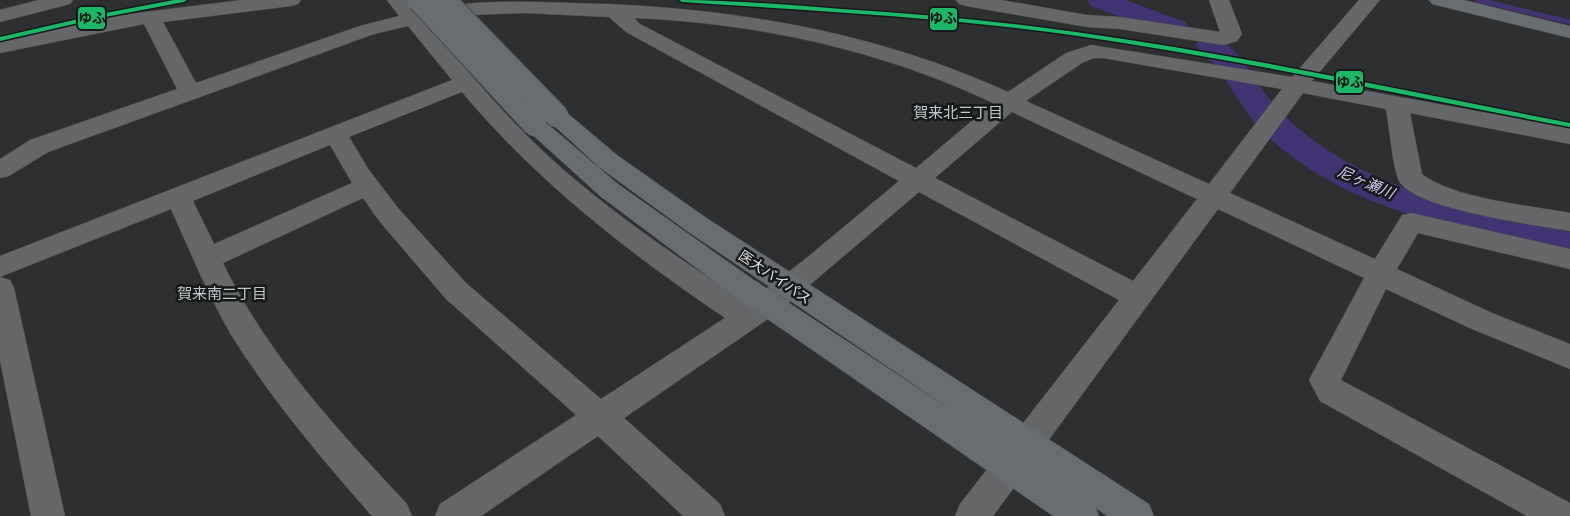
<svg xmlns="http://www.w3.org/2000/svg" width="1570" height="516" viewBox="0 0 1570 516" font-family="'PT Sans','Noto Sans JP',sans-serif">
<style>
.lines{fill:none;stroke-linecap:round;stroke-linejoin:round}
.stream{stroke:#423372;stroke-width:5}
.river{fill:#423372;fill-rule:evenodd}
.minor-casing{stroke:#4b4c4d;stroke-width:1}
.major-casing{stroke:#4b4c4d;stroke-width:1}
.minor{fill:#656768;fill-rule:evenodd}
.major{fill:#696d72;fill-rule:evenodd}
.major-bridge-casing{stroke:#4b4c4d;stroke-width:25;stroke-linecap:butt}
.major-bridge{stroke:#696d72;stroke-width:23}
.rail-1-casing{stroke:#161819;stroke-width:3}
.rail-1{fill:#1ab867;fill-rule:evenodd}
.labels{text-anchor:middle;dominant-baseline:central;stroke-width:5;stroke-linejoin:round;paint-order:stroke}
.street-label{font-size:14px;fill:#e0e2e3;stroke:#161819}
.neighbourhood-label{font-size:15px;fill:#c4c9cb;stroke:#161819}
.water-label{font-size:15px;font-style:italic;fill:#d1ccf5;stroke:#161819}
.line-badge{stroke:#161819;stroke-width:2}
.pale-badge-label{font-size:14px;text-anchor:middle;font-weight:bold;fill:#111}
</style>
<rect width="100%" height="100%" fill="#2d2f31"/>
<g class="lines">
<polyline class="stream" points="1478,0 1570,22"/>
<g class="river">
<polygon points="1087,0 1126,0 1185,22 1189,28 1185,34 1175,37 1165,34 1091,6"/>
<path d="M1210,36C1240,44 1252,79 1271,101C1285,117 1301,132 1319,144C1390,196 1486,209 1570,226V252C1466,231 1349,212 1268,137C1246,117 1234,90 1216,67C1210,59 1201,53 1195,45L1200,39Z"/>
</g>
<defs>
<g id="minor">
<polygon points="39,0 73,0 70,4 0,22 0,10"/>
<path d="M242,0H301L298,4L291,6L163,22L196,83L360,26L399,16L387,0H408L418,12C436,9 455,5 474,3C518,0 563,3 607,4C746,10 880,34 1008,92L1066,53L1091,45L1292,77L1359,0H1380L1312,81L1570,128V144L1410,113L1422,174C1452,198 1531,206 1570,213V231C1534,225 1423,210 1401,184C1393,175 1389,123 1386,109L1303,93L1230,193L1375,259L1402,215L1411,213L1570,249V269L1418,233L1397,269L1492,313L1570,344V369L1472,329L1386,289L1341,380L1570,503V516H1527L1320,401L1309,380L1364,278L1218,209L993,516H955L960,504L1119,300L919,192L778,312L624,418L720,504L725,516H683L598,436L481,516H435L440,504L576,415L446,299L380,222L363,198L223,263C268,356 338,430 407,504L412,516H372C321,458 271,399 230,333C207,293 190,251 171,209L0,277L10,280L14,288L65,516H31L0,360V256L452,80L408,26L374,34L48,152L9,176L0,178V159L30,140L177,89L144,24L0,53V41L121,15ZM524,13L609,17L626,32L899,181L804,260L747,303C678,258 608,211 546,154C503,114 465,68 427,23L474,15ZM634,18C757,23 881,50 993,103L916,168L640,24ZM1094,58H1103L1282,89L1209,184L1026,101L1082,63ZM462,92C537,182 628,252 725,318L601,399L466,283L398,208L369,170L349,137ZM1012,112L1197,199L1133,281L935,178ZM330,145L352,183L214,244L193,201Z"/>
<polygon points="956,0 1001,0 1087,15 1120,17 1220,32 1209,0 1229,0 1242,34 1237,41 1224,45 1120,29 1087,27 966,6 959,4"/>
</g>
<g id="major">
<polygon points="1429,0 1464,0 1570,26 1570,38 1432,4"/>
<polygon points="557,109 565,111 617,155 705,217 1149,504 1154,516 1107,516 1096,508 1099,516 1053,516 731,294 600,196 527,130 523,125 527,120 535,117 543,120 618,184 751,278 953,411 687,231 599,167 549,121 545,116 549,111"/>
</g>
</defs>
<use href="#minor" class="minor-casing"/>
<use href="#major" class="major-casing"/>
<use href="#minor" class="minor"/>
<use href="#major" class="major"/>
<defs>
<g id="major-bridge">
<polyline points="419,0 535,125"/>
<polyline points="444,0 557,116"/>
</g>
</defs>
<use href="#major-bridge" class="major-bridge-casing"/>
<use href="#major-bridge" class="major-bridge"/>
<defs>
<g id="rail-1">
<polygon points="174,0 187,0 184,2 100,18 0,41 0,37 100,14"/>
<path d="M679,0C733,0 787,5 842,9C920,14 998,21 1076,32C1242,55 1406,91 1570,123V127C1406,96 1243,60 1078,36C946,17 814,11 682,2Z"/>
</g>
</defs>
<use href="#rail-1" class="rail-1-casing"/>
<use href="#rail-1" class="rail-1"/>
</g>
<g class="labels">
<g class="street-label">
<text transform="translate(775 277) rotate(34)">医大バイパス</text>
</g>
<g class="neighbourhood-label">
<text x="958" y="112">賀来北三丁目</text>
<text x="222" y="293">賀来南二丁目</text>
</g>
<g class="water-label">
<text transform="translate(1366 182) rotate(23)">尼ヶ瀬川</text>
</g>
</g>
<g class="line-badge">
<rect x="77" y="6" width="29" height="24" rx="5" fill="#1ab867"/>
<rect x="929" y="7" width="29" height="24" rx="5" fill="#1ab867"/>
<rect x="1335" y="70" width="29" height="24" rx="5" fill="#1ab867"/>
</g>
<g class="pale-badge-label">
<text x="92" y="23">ゆふ</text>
<text x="943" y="23">ゆふ</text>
<text x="1350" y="87">ゆふ</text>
</g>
</svg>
